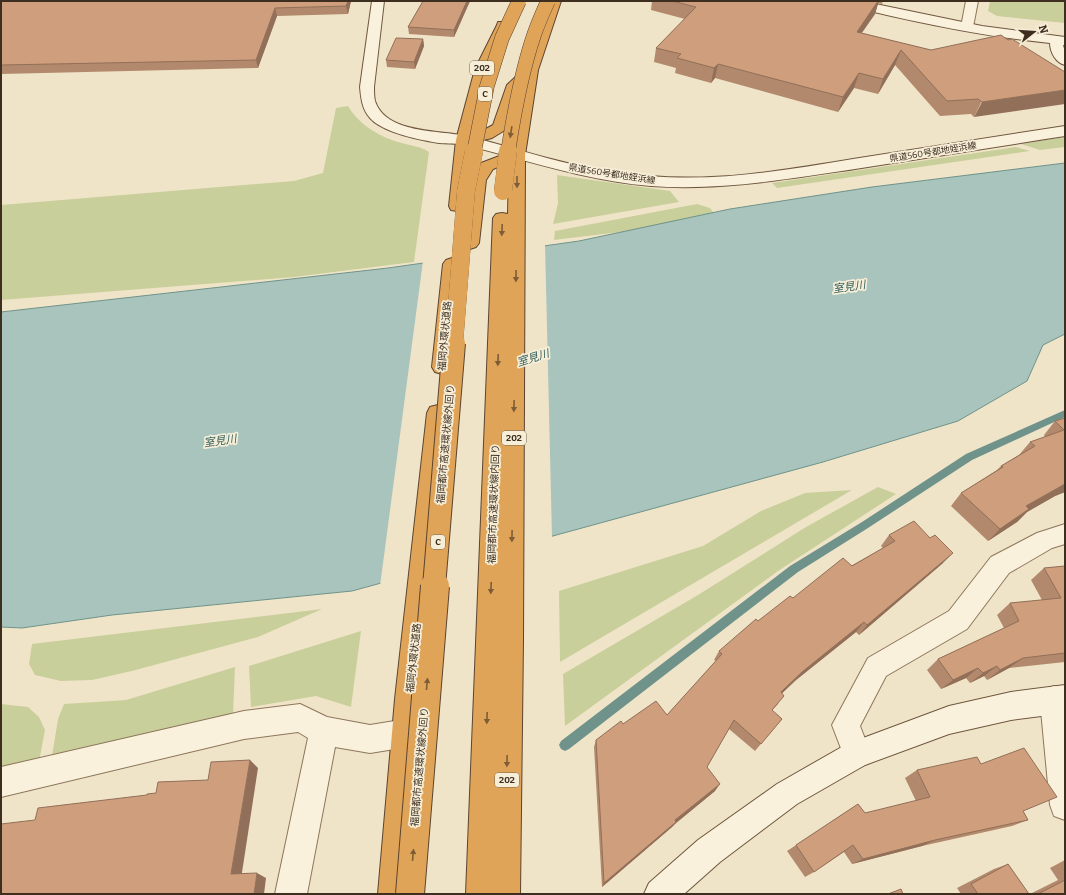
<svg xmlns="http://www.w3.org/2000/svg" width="1066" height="895" viewBox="0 0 1066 895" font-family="Bitter,'Noto Sans JP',serif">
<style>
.green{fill:#c9cf9b}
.water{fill:#a9c4bc;stroke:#6f938a}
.pier{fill:#f0e4c8}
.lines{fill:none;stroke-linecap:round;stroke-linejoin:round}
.stream{fill:#6f938a;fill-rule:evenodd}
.street-casing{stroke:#8d765c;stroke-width:2}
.secondary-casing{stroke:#6f573f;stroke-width:2}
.highway-casing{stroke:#5b4430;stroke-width:2}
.street{fill:#faf1dc;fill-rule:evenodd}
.secondary{fill:#faf1dc;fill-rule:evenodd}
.highway{fill:#e0a458;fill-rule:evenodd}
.highway-bridge-far3-casing{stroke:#5b4430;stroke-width:15;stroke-linecap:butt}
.highway-bridge-far2-casing{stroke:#5b4430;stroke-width:18;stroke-linecap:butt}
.highway-bridge-far1-casing{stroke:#5b4430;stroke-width:24;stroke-linecap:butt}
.highway-bridge-casing{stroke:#5b4430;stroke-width:30;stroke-linecap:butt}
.highway-bridge-far3{stroke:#e0a458;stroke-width:14}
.highway-bridge-far2{stroke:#e0a458;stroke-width:18}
.highway-bridge-far1{stroke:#e0a458;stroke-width:22}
.highway-bridge{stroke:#e0a458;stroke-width:28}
.wall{fill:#b2896c}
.shaded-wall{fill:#916f58}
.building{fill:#cf9f7d;stroke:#916f58}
.oneway{fill:#7e5d36}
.labels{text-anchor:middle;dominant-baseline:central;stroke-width:3.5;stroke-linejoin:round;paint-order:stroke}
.shield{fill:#f7eed8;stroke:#756857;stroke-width:1}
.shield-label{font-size:9px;font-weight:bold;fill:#3d2e20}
.far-street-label{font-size:9px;fill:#3d2e20;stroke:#f7eed8}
.street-label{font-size:10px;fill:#3d2e20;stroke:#f7eed8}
.water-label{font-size:11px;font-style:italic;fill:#2f5d5a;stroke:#f7eed8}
</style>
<rect width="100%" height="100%" fill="#f0e4c8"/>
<g class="green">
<polygon points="990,1 1065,1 1065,23 997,16 988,11"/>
<path d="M348,106C359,125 381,138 402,143C411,146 420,146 429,152L414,262L294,277L1,300V205L294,181L323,173L336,108Z"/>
<polygon points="1065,137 1065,147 1040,150 1021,144"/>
<polygon points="1016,147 1030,151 777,188 772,183"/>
<polygon points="557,175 670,191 679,202 553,224 558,203"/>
<polygon points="697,204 710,208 719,220 554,240 555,231"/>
<polygon points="878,487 896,494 778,571 565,726 563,674 698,595 806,527"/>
<polygon points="852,490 560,662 559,591 703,546 761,511 805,493"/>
<polygon points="322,609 258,637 132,671 92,680 61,681 35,675 29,664 32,644"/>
<polygon points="361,631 351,707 316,696 251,707 249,666"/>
<polygon points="235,667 233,715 52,756 58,719 64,704 126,700"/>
<polygon points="1,704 28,707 39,717 45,730 39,762 1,770"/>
</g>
<polygon class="water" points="1065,163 1065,334 1043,345 1027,381 958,421 823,462 352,591 112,615 22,628 1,627 1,312 388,268 579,241 730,209 872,187"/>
<polygon class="pier" points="545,244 552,538 380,586 423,261"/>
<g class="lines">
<polygon class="stream" points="1065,410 1065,417 972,460 868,528 798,572 569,749 565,751 561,749 559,745 561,741 790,566 862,522 966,454"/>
<defs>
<g id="street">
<polygon points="966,1 978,1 973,27 972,30 962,30 961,27"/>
<polygon points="1065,524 1065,544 1052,548 1009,573 967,629 886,676 860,726 871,754 867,764 857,768 847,764 832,725 868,658 949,611 991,557 1037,533"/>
<polygon points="1054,686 1064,690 1065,693 1065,820 1054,816 1050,805 1040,700 1044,690"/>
<polygon points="300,704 327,717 370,725 407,719 417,723 421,733 417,743 407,747 370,753 335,747 307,894 275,894 308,738 298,732 244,739 1,797 1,767 244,711"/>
</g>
<g id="secondary">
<path d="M372,1H384L374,87C374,91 374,97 375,101C386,134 439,130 466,136C493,142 520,151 547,158C580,167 616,173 650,176C719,182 786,170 853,159C924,148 994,137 1065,126V136C995,147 925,158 855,169C787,179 720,191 651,186C587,181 527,160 465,145C457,143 448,144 439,143C421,140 383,133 370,118C362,109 361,98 360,87Z"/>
<path d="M839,1H861L982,26L1065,37V45H1063L1065,52V65C1056,63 1050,52 1050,43C979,36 909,21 841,4Z"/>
<polygon points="1065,685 1065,713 1011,720 949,734 865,765 797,804 720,862 684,894 644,894 649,883 698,840 777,784 847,744 949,706 1011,692"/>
</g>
<g id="highway">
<polygon points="549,1 561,1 538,70 525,155 523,640 520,894 466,894 493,218 496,214 502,213 508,214 509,163 493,169 486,180 479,243 476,247 470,249 464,247 461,243 470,180 481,163 510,152 521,86 505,130 492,138 471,143 465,206 463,210 457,211 451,210 449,206 456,140 475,69 497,25 498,22 508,22 509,25 489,69 473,133 482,131 493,125 507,85 524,69"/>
<polygon points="452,258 458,260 461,264 452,367 449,372 442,374 435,372 432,367 443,264 446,260"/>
<polygon points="438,405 446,407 449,413 423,699 410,894 378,894 395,699 427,413 430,407"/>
</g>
</defs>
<use href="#street" class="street-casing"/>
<use href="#secondary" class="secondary-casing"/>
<use href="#highway" class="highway-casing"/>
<use href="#street" class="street"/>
<use href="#secondary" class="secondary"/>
<use href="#highway" class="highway"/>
<defs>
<g id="highway-bridge-far3">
<polyline points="474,152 487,86 502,38 519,1"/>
<path d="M508,152C514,113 521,73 534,35C538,23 543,12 548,1"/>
</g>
<g id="highway-bridge-far2">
<polyline points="503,191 508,151"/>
<polyline points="454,344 466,191 474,151"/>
</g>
<polyline id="highway-bridge-far1" points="434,587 454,343"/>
<polyline id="highway-bridge" points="410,894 435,586"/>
</defs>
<use href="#highway-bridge-far3" class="highway-bridge-far3-casing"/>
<use href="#highway-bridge-far2" class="highway-bridge-far2-casing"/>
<use href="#highway-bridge-far1" class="highway-bridge-far1-casing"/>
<use href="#highway-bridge" class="highway-bridge-casing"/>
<use href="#highway-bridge-far3" class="highway-bridge-far3"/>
<use href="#highway-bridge-far2" class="highway-bridge-far2"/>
<use href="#highway-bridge-far1" class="highway-bridge-far1"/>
<use href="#highway-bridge" class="highway-bridge"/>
</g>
<g class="wall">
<polygon points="1,1 351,1 348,14 277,16 258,68 1,74"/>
<polygon points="423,1 470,1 454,37 409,34 408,27"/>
<polygon points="652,1 883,1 882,4 878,3 875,14 862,33 931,50 1012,39 974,117 971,114 940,116 895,65 878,94 854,88 838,112 715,78 711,83 675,73 676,68 654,62 656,48 685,19 651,10"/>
<polygon points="423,39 424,46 415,69 387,67 386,60"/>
<polygon points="1065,418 1065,492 1055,496 1027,512 1017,522 988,541 951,506 961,493 997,470 1001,466 1019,455 1030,442 1045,437 1044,435 1055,421"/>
<polygon points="889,535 943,563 859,635 856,632 796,680 782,693 778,704 772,710 782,719 755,751 729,729 707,767 715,791 676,823 672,827 602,887 594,747 596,740 623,724 667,715 716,661 714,660 719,651 758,621 793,598 883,548 881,546"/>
<polygon points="1065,566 1065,662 1009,668 987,680 984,676 970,683 966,678 941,689 927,670 938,659 1004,628 997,615 1010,603 1042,600 1031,580 1044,568"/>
<polygon points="981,764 1023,811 1028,820 1012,826 922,846 852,864 844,852 814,872 805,877 787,851 858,804 865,813 916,801 905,778 917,770"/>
<polygon points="1065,860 1065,894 1030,894 1058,880 1050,868"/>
<polygon points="1008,864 1029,894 961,894 957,888 994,869"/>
</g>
<g class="shaded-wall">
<polygon points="348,1 351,1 348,14 346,6"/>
<polygon points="467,1 470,1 454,37 454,30"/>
<polygon points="878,1 879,1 875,14 852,46 857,32"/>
<polygon points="275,8 277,16 258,68 256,60"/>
<polygon points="423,39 424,46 415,69 414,62"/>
<polygon points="901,50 895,65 878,94 883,79"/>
<polygon points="718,64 715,78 711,83 714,68"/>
<polygon points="859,73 854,88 838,112 843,97"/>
<polygon points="1065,90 1065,104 974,117 982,102"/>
<polygon points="1065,484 1065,492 1055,496 1027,512 1017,522 988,541 1000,529 1026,506"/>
<polygon points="953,553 943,563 859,635 867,625"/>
<polygon points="864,622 856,632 796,680 774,701 781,692 802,672"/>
<polygon points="1023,658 1009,668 987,680 1000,670"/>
<polygon points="997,666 984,676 970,683 983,673"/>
<polygon points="978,668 966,678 941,689 953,680"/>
<polygon points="250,760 258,768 241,879 231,874"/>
<polygon points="720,784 715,791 676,823 672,827 602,887 604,883 675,820"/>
<polygon points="935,840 922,846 852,864 863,859"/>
<polygon points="257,873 266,878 264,894 254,894"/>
</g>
<g class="building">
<polygon points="1,1 348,1 346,6 275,8 256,60 1,65"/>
<polygon points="423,1 467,1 454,30 408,27"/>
<polygon points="672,1 878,1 857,32 931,50 1001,35 1008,40 1012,39 1065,72 1065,90 982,102 978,99 947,101 901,50 883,79 859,73 843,97 718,64 714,68 677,58 681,54 656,48 696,7"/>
<polygon points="396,38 423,39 414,62 386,60"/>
<polygon points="1065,418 1065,484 1026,506 1029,509 1000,529 961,493 1003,467 1001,466 1035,446 1030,442 1064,430 1055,421"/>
<polygon points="914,521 930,538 935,535 953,553 867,625 864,622 802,672 781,692 784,696 772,710 782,719 761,744 734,720 707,767 720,784 675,820 676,822 604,883 596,740 621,721 623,724 656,701 667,715 722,654 719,651 756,619 758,621 790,596 793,598 843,558 852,566 895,541 889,535"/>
<polygon points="1065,566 1065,653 1023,658 1000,670 997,666 983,673 978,668 953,680 938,659 1019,621 1010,603 1061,598 1044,568"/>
<polygon points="1024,748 1057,797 1023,811 1028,820 935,840 863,859 853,845 814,872 796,845 858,804 865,813 930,797 917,770 977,757 981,764"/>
<polygon points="250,760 231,874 257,873 254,894 1,894 1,824 35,820 38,808 147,795 147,794 156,793 158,782 208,780 211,762"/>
<polygon points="1008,864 1029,894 978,894 971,884"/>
<polygon points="1065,880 1065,894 1038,894"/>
<polygon points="901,889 903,894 888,894"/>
</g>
<defs><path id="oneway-solid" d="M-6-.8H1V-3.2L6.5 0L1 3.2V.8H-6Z"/></defs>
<g class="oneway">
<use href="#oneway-solid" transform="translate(511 132) rotate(99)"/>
<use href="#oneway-solid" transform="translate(517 182) rotate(90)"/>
<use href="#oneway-solid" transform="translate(502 230) rotate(92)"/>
<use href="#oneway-solid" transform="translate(516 276) rotate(91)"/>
<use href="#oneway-solid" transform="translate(498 360) rotate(92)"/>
<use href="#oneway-solid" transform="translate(514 406) rotate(91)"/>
<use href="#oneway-solid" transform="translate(512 536) rotate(91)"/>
<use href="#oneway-solid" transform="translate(491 588) rotate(92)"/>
<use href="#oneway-solid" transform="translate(427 684) rotate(-85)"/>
<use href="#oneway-solid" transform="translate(487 718) rotate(92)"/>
<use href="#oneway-solid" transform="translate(507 761) rotate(91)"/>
<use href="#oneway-solid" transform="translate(413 855) rotate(-85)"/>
</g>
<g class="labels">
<g class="shield">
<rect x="470" y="61" width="24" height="14" rx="3"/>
<rect x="478" y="87" width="14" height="14" rx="3"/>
<rect x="502" y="431" width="24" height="14" rx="3"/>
<rect x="431" y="535" width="14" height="14" rx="3"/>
<rect x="495" y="773" width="24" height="14" rx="3"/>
</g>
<g class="shield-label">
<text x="482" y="68">202</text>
<text x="485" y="94">C</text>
<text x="514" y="438">202</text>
<text x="438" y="542">C</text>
<text x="507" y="780">202</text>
</g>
<g class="far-street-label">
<text transform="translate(933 152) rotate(-9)">県道560号都地姪浜線</text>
<text transform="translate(612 174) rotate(9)">県道560号都地姪浜線</text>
</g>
<g class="street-label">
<text transform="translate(445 336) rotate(-85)">福岡外環状道路</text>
<text transform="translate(446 444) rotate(-85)">福岡都市高速環状線外回り</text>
<text transform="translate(494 504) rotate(-88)">福岡都市高速環状線内回り</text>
<text transform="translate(414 658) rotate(-84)">福岡外環状道路</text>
<text transform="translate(420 767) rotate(-85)">福岡都市高速環状線外回り</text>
</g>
<g class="water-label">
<text transform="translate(849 287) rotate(-8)">室見川</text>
<text transform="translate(533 358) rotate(-17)">室見川</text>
<text transform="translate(220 441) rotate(-8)">室見川</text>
</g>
</g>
<rect width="1066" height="895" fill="none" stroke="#3d2e20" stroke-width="4"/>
<g transform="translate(1034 32) rotate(73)" stroke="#f7eed8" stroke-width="3" paint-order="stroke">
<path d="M0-3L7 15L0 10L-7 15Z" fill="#3d2e20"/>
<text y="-6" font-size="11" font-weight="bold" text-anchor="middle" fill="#3d2e20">N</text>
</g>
</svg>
